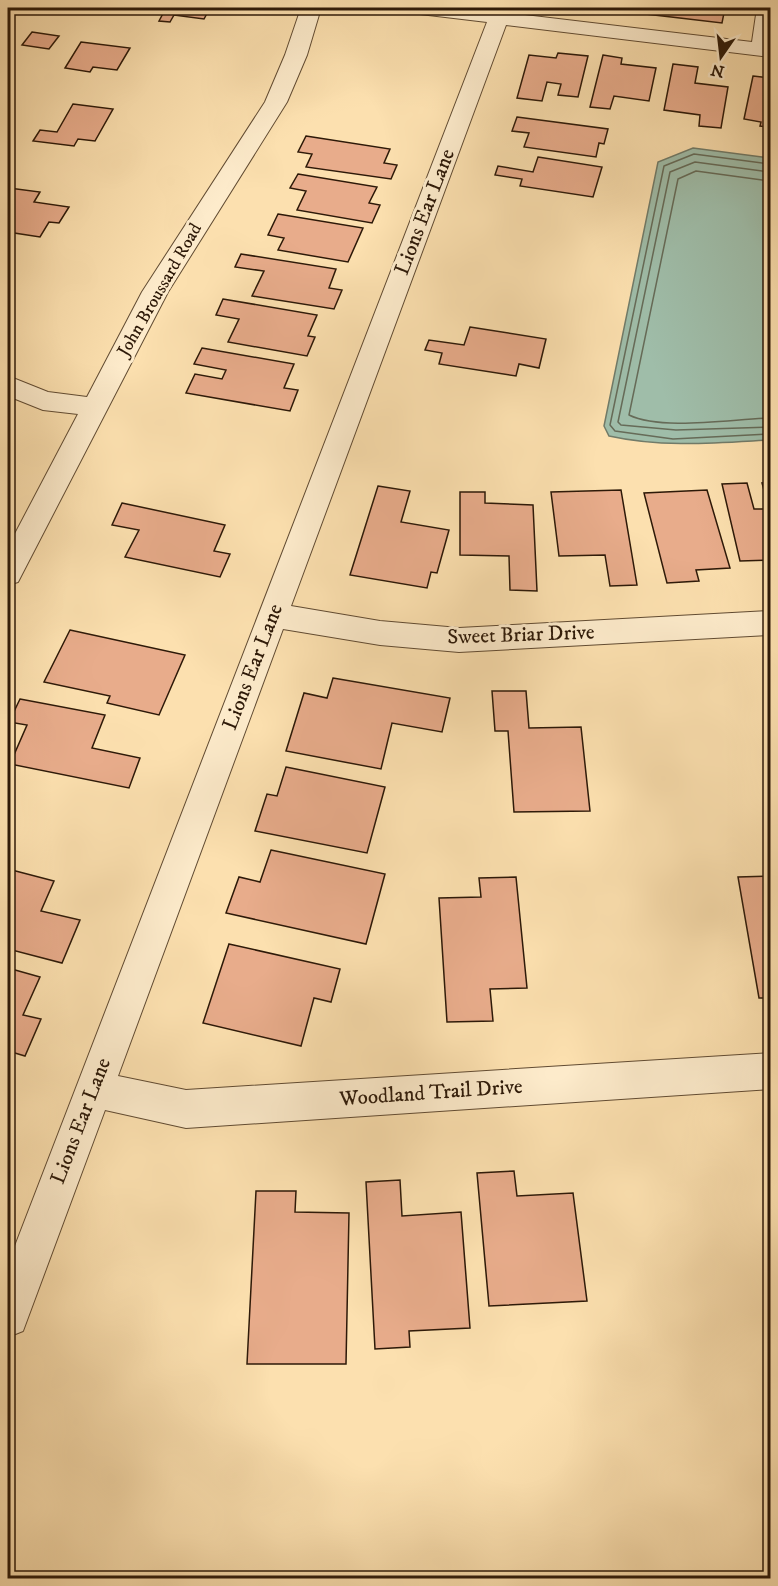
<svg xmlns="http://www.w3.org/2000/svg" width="778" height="1586" viewBox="0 0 778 1586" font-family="'IM FELL DW Pica',serif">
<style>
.water{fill:#9fbda9;stroke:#717b69;stroke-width:1.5}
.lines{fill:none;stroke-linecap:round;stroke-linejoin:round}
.shore{stroke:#666b58;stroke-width:1.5}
.building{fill:#e8ac8b;stroke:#2d1908;stroke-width:1.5}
.minor-casing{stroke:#614b32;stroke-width:2}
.minor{fill:#fdebcb;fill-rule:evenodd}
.labels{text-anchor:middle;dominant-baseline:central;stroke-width:6;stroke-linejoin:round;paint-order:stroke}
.far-street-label{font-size:18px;fill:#2d1908;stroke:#fdebcb}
.street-label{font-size:21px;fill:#2d1908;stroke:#fdebcb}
</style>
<rect width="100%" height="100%" fill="#fce0af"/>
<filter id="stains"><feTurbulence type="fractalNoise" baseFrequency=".00333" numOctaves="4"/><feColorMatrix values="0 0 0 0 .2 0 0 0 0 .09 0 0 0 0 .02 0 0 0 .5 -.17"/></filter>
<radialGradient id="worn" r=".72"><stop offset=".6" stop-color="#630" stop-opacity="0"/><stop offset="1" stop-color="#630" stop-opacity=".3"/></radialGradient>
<path class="water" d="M693,148L770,158V440C716,443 663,448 609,436L604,426L658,162Z"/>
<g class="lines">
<g class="shore">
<polyline points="770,164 694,154 664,166 610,425 615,431 673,439 770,434"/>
<polyline points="770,172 695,162 670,172 618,422 621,425 676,430 770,427"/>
<path d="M770,181L696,171L678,179L629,415C662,431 732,419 770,418"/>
</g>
</g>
<g class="building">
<polygon points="166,8 210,8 204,19 174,15 170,22 159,21"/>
<polygon points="630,8 725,8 722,23 629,12"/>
<polygon points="32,32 59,36 49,49 22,45"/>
<polygon points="81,42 130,48 117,70 93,67 90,72 65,68"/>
<polygon points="558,53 588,56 578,97 558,95 561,84 547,82 542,101 517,98 529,55 556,58"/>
<polygon points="603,55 622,58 621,64 656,68 649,101 614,96 610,109 590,107"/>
<polygon points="673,64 698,67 695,83 728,87 721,128 699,126 700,115 664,110"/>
<polygon points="753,76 770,78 770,127 760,126 761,122 744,119"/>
<polygon points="73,104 113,109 95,141 78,139 74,146 33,141 40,130 57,132"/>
<polygon points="517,117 608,129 604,144 599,143 596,157 524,147 529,133 512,131"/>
<polygon points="306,136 390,149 384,163 397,165 391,179 306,167 312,154 298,152"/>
<polygon points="538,157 602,167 593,197 520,186 522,179 495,175 498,166 533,172"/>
<polygon points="298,174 377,187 369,203 380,205 372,223 297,210 306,191 290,188"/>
<polygon points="9,188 40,192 34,202 69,207 59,223 49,222 40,237 8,232"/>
<polygon points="278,214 363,228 348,262 278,250 284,238 268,235"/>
<polygon points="241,254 336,269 329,288 342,290 334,309 252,296 264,271 235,267"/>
<polygon points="223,299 317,315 308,336 315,337 307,356 228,342 239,319 216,315"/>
<polygon points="470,327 546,339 539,368 519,364 516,376 439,364 442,353 425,350 429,340 464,345"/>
<polygon points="202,348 294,364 284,388 298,390 290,411 186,393 195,374 222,379 226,370 194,364"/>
<polygon points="770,482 770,560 740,561 722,484 747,483 754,509 769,509 762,483"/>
<polygon points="378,486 410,491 401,522 449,530 437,573 431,572 427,588 350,575"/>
<polygon points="621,490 637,585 610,586 605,555 559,556 551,492"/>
<polygon points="707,490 730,568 696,570 699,581 667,583 644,493"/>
<polygon points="460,492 485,492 485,503 533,505 537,591 510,590 509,556 460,555"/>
<polygon points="122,503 225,525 214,551 230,554 220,577 125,557 139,530 112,525"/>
<polygon points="70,630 185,655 159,715 107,703 110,696 44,682"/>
<polygon points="333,678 450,698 442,732 392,723 381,769 286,751 304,693 327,698"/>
<polygon points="492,691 526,691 529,728 581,727 590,811 514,812 508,731 495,731"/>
<polygon points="20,699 105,715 92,748 140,758 129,788 10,764 27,725 9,722"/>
<polygon points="286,767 385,787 367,853 255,831 267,794 277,796"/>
<polygon points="271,850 385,874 366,944 226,913 239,877 260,882"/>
<polygon points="8,869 54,881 41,911 80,920 62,963 8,949"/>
<polygon points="770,876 770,998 759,998 738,877"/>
<polygon points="516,877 527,988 490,989 493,1021 447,1022 439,898 481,897 479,878"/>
<polygon points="229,944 340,969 331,1002 314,998 301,1046 203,1023"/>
<polygon points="8,968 40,977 23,1015 41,1019 25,1056 8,1051"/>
<polygon points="514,1171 517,1196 573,1193 587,1301 489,1306 477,1173"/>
<polygon points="400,1180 402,1216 461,1212 470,1328 409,1331 410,1347 375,1349 366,1182"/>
<polygon points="256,1191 296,1191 295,1212 349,1213 346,1364 247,1364"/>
</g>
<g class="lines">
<defs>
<g id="minor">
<polygon points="301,8 321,8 307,55 287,102 168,292 18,582 8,585 8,547 78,414 43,410 8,396 8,376 48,392 87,397 142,292 265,102 285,55"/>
<polygon points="410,8 466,8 752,42 757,8 770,8 770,57 506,25 291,606 380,621 459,628 770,611 770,635 459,652 380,645 283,629 118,1076 186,1090 770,1053 770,1089 186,1128 105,1110 23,1331 8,1337 8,1264 487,22 420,14 413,12"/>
</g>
</defs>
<use href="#minor" class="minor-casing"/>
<use href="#minor" class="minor"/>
</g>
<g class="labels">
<g class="far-street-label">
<text transform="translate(160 290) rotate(-60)">John Broussard Road</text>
</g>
<g class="street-label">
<text transform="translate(425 212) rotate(-69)">Lions Ear Lane</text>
<text transform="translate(521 635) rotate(-2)">Sweet Briar Drive</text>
<text transform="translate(253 667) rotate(-69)">Lions Ear Lane</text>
<text transform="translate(431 1093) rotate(-4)">Woodland Trail Drive</text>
<text transform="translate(81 1121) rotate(-69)">Lions Ear Lane</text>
</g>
</g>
<rect width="778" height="1586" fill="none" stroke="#fce0af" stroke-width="30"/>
<rect x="9" y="9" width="760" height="1568" fill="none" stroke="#2d1908" stroke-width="3"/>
<rect x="15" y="15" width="748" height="1556" fill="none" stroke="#2d1908" stroke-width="1.5"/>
<g transform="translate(721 57) rotate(194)" stroke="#fdebcb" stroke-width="4.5" paint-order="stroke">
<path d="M0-4.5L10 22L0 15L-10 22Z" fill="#2d1908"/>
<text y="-9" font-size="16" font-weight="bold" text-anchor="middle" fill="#2d1908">N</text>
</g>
<rect width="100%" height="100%" filter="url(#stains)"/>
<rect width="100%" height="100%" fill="url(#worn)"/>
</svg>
